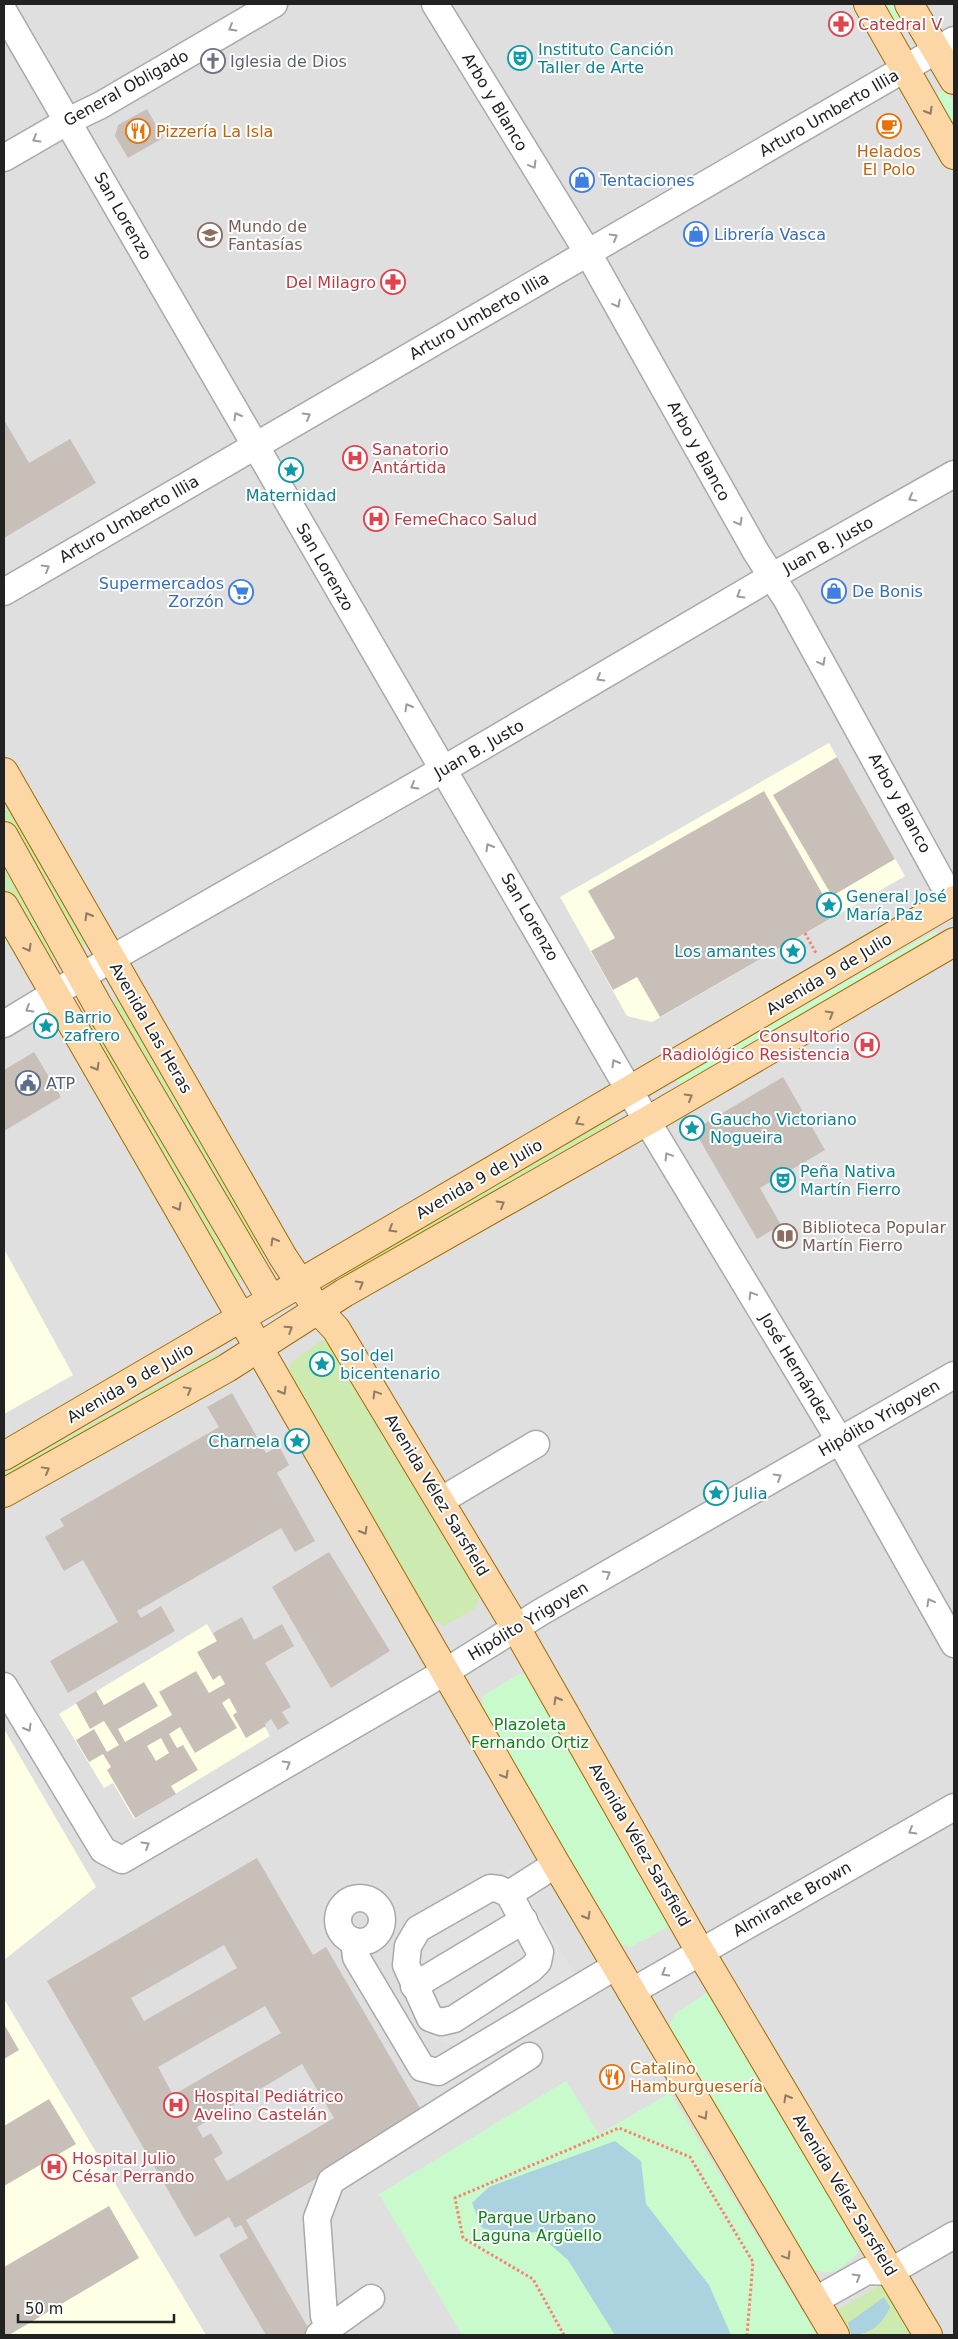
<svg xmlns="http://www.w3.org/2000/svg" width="958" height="2339" viewBox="0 0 958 2339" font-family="'DejaVu Sans',sans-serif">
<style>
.residential{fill:#e0dfdf}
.education{fill:#ffffe5}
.grass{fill:#cdebb0}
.park{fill:#c8facc}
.parking{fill:#e2e2e2}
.water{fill:#aad3df}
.building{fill:#c7bfb8;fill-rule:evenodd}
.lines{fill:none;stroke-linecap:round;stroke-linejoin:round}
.minor-casing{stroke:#a9a9a9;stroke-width:29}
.major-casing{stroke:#a06b00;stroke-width:30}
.path{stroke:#fa8072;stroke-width:3;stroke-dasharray:2.5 2.5;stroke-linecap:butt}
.minor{stroke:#fff;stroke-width:26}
.major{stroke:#fcd6a4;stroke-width:28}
.oneway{stroke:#9c9c9c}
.oneway2{stroke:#8f7c63}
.labels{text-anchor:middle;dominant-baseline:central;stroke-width:4;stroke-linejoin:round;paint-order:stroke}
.health-label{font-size:16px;fill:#be3a42;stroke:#fff;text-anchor:start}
.culture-label{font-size:16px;fill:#0d838f;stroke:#fff;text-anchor:start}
.worship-label{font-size:16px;fill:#5b616d;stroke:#fff;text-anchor:start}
.street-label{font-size:16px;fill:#222;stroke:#fff}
.food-label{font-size:16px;fill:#c56008;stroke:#fff;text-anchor:start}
.shop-label{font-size:16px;fill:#366cbe;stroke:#fff;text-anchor:start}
.education-label{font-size:16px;fill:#785e54;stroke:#fff;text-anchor:start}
.service-label{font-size:16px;fill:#4e5e75;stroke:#fff;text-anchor:start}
.park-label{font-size:16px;fill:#0c8416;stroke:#fff}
</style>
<rect width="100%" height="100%" fill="#f2efe9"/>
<rect class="residential" x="4" y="4" width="950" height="2331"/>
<g class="education">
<polygon points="829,743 905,876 652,1022 627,1016 560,897"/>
<polygon points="4,1249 73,1375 4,1414"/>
<polygon points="207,1624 270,1736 134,1819 113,1783 104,1788 59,1714"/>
<polygon points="4,1729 96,1887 4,1960"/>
<polygon points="4,1999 206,2335 4,2335"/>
</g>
<g class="grass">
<polygon points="4,788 90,942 76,950 4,822"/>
<polygon points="4,847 65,955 48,964 4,886"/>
<polygon points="120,996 271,1252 265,1255 259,1254 114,1004 115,999"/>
<polygon points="88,1015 243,1273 242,1279 235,1283 82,1019"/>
<polygon points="608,1114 614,1126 343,1282 339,1275"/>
<polygon points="322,1340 340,1345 482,1585 476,1608 444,1626 425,1615 286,1380 292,1361"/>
<polygon points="217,1353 221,1359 4,1481 4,1473"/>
<polygon points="886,2282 918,2335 845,2335 831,2313"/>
</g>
<g class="park">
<polygon points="876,4 901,4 908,28 899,32"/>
<polygon points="944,90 954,101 954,140 934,95"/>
<polygon points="936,931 940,941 681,1086 675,1078"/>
<polygon points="519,1674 532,1675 671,1912 668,1927 631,1947 617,1943 480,1711 484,1695"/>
<path d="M706,1993L720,1999L857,2236L858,2253C837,2273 830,2278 803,2265L667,2030L676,2013Z"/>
<polygon points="566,2081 599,2134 670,2093 817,2335 462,2335 379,2194"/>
</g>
<polygon class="parking" points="513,1869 579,1982 466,2048 440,2042 423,2028 401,1991 395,1963 408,1928"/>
<g class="water">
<polygon points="615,2141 641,2161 646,2204 709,2285 731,2335 615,2335 568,2260 536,2232 512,2235 482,2228 472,2203 489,2187"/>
<path d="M884,2297L890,2307C883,2324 870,2335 851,2335L848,2323Z"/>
</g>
<g class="building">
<polygon points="147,109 163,138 128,158 115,136 118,125"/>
<polygon points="4,420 29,463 70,439 96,483 4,538"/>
<polygon points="837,757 895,859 832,896 773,795"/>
<polygon points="764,791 835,916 660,1017 637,977 613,990 591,951 615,938 588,891"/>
<polygon points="34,1052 61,1097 4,1131 4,1070"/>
<polygon points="783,1077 825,1150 760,1188 781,1225 757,1239 694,1130"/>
<polygon points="232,1393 266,1453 279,1446 289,1465 277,1473 315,1541 295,1552 281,1528 137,1611 141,1618 161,1606 175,1631 68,1693 50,1661 118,1622 83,1560 64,1571 45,1537 64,1526 60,1519 219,1427 207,1407"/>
<polygon points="329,1552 390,1651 331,1688 272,1587"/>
<path d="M242,1617L254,1640L282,1624L294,1646L265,1663L291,1707L282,1712L289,1723L278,1730L271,1719L265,1724L266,1726L246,1738L233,1715L237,1712L229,1698L222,1703L237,1728L195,1753L180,1727L169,1734L177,1748L183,1745L198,1770L171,1786L176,1794L135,1818L107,1770L111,1767L103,1754L89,1762L76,1740L94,1729L107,1752L119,1745L104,1721L90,1729L76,1703L96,1691L104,1705L144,1682L158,1706L118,1729L125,1742L172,1715L159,1692L196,1671L209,1693L225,1684L220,1675L213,1680L197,1652L217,1641L213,1633ZM161,1738L169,1753L156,1761L147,1746Z"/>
<path d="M257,1858L313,1955L326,1947L424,2115L246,2220L310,2331L302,2335H266L219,2255L248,2238L241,2225L235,2228L229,2217L195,2237L47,1981ZM224,1945L237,1968L144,2021L131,1998ZM265,2006L281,2033L173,2095L158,2067ZM302,2064L334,2118L227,2181L214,2159L223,2153L211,2133L203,2138L197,2127Z"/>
<polygon points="4,2024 19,2050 4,2059"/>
<polygon points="49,2099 76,2144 4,2186 4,2126"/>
<polygon points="109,2206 139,2258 9,2335 4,2335 4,2267"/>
</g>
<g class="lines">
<defs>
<g id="minor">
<polyline points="435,4 588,253 756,552 787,600 954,904"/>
<polyline points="4,12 647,1121 840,1441 954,1644"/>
<polyline points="4,158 68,121 101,105 274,4"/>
<polyline points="4,592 954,40"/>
<polyline points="4,1024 111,959 444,769 771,577 954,474"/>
<polyline points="440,1501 536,1444"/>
<polyline points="4,1686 103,1850 122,1860 445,1672 541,1612 954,1375"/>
<polygon points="490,1888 499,1889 509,1894 540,1952 538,1962 531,1969 454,2019 441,2022 430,2018 406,1965 408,1946 418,1929"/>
<polyline points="509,1894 556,1864"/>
<circle cx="360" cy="1920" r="22"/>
<polyline points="354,1941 356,1957 422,2068 438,2072 616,1966"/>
<polyline points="414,1986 524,1920"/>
<polyline points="631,1992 954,1807"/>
<polyline points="814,2301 867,2271 890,2272 954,2235"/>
<polyline points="328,2329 324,2316 317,2218 331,2181 529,2056"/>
<polyline points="319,2335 371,2298"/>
</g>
<g id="major">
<polyline points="868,4 954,155"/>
<polyline points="909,4 954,80"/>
<polyline points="4,772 283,1257 318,1310 336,1329 516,1628 701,1953 928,2335"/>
<polyline points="4,836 97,1004 271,1299"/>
<polyline points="4,906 556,1864 835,2335"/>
<path d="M4,1456C320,1270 639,1087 954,900"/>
<polyline points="4,1493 227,1368 344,1293 647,1121 954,942"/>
</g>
</defs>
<use href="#minor" class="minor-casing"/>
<use href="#major" class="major-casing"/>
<g class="path">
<polyline points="805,933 817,955"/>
<polyline points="564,2335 533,2279 463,2238 455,2198 619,2128 690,2157 753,2262 747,2335"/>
</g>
<use href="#minor" class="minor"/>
<use href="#major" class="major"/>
</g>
<defs><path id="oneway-chevron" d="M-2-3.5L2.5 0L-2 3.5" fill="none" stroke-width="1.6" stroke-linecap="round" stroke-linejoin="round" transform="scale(1.25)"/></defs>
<g class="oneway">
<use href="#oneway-chevron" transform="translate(232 28) rotate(150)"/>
<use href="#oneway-chevron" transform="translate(36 139) rotate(150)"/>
<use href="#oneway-chevron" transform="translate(533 165) rotate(59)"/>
<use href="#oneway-chevron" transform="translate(614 237) rotate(-30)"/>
<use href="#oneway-chevron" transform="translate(617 304) rotate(61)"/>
<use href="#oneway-chevron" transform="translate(237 416) rotate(-120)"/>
<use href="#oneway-chevron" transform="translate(307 416) rotate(-30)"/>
<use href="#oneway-chevron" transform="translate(912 498) rotate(151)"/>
<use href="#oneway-chevron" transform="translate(739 522) rotate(61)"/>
<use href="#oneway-chevron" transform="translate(46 568) rotate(-30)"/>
<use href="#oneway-chevron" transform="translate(740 595) rotate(149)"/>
<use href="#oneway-chevron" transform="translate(822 662) rotate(61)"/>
<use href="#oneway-chevron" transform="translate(600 678) rotate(150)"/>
<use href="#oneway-chevron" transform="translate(408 707) rotate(-120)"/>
<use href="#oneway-chevron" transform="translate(414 786) rotate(150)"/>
<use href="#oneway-chevron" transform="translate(489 847) rotate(-120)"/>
<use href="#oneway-chevron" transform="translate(29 1009) rotate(149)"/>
<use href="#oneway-chevron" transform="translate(615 1063) rotate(-120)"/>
<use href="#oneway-chevron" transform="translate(668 1156) rotate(-121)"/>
<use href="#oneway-chevron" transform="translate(752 1295) rotate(-121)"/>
<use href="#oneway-chevron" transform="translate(778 1477) rotate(-30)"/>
<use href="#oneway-chevron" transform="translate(607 1574) rotate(-30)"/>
<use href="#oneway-chevron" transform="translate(930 1602) rotate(-119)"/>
<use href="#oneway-chevron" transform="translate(28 1728) rotate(60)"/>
<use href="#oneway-chevron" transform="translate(287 1764) rotate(-30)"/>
<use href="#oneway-chevron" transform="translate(912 1831) rotate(150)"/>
<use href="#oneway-chevron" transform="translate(146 1845) rotate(-31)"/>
<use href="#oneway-chevron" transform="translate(665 1973) rotate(150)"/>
<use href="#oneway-chevron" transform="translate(857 2277) rotate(-30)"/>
</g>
<g class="oneway2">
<use href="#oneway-chevron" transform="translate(929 111) rotate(60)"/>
<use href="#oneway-chevron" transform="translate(88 916) rotate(-120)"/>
<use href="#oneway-chevron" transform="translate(28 948) rotate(61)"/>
<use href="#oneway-chevron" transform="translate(830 1014) rotate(-30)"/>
<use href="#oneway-chevron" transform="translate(96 1067) rotate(60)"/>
<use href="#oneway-chevron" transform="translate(689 1097) rotate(-30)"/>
<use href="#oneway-chevron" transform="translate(579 1122) rotate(150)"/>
<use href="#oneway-chevron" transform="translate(501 1204) rotate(-30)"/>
<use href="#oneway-chevron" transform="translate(178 1207) rotate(60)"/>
<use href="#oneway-chevron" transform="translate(392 1229) rotate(150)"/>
<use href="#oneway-chevron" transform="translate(274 1241) rotate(-120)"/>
<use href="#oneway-chevron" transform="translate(360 1284) rotate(-30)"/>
<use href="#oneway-chevron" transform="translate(289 1329) rotate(-33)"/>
<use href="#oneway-chevron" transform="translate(188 1390) rotate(-29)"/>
<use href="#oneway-chevron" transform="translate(283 1391) rotate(60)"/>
<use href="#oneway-chevron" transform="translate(376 1394) rotate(-121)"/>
<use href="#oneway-chevron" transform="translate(46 1470) rotate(-29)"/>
<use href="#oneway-chevron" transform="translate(364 1531) rotate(60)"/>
<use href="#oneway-chevron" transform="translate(557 1700) rotate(-120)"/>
<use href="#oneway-chevron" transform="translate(505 1775) rotate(60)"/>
<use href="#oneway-chevron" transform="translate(587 1916) rotate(60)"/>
<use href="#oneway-chevron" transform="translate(787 2098) rotate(-120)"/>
<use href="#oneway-chevron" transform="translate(704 2116) rotate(59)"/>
<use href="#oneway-chevron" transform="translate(787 2256) rotate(59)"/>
</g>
<defs>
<symbol id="pharmacy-ring" viewBox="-11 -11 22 22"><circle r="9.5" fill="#fff" stroke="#e0444e" stroke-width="1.5"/><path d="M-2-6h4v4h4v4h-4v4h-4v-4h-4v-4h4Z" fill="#e0444e"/></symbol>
<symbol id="theatre-ring" viewBox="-11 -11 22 22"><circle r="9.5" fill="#fff" stroke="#0f9aa8" stroke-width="1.5"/><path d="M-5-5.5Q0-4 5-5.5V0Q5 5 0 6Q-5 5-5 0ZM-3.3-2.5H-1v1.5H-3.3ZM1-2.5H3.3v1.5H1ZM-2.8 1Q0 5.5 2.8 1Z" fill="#0f9aa8"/></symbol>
<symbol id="church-ring" viewBox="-11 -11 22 22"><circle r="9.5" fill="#fff" stroke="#6b7280" stroke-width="1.5"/><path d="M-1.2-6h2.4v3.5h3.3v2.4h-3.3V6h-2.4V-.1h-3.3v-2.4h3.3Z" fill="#6b7280"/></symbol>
<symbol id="cafe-ring" viewBox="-11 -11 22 22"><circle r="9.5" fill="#fff" stroke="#e8710a" stroke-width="1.5"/><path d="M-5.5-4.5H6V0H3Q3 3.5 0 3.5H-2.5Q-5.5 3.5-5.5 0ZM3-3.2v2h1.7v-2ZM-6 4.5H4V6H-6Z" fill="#e8710a"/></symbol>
<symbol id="restaurant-ring" viewBox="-11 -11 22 22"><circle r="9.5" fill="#fff" stroke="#e8710a" stroke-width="1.5"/><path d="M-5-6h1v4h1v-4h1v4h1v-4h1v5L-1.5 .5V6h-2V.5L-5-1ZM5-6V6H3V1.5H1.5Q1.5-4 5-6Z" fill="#e8710a"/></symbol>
<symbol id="shop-ring" viewBox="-11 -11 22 22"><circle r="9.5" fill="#fff" stroke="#3f7fe0" stroke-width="1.5"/><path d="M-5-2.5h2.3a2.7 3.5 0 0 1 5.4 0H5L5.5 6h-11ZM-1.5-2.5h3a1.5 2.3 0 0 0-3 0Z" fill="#3f7fe0"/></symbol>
<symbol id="school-ring" viewBox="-11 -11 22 22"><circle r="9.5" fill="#fff" stroke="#8d6e63" stroke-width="1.5"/><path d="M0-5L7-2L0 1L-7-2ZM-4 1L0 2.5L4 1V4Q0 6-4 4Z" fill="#8d6e63"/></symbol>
<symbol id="hospital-ring" viewBox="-11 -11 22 22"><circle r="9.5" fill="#fff" stroke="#e0444e" stroke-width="1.5"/><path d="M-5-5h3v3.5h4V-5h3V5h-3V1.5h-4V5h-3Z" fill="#e0444e"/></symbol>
<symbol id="sight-ring" viewBox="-11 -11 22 22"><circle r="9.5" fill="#fff" stroke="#0f9aa8" stroke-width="1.5"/><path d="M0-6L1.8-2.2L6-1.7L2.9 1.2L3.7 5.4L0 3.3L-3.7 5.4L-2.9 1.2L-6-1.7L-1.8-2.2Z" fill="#0f9aa8"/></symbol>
<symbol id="supermarket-ring" viewBox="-11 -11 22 22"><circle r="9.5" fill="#fff" stroke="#3f7fe0" stroke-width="1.5"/><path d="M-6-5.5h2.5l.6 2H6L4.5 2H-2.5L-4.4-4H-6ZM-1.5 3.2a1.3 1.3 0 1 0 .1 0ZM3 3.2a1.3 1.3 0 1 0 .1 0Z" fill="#3f7fe0"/></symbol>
<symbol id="civic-ring" viewBox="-11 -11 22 22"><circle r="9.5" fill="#fff" stroke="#5c6f8a" stroke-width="1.5"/><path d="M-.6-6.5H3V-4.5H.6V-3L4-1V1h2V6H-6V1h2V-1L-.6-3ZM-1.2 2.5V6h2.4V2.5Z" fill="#5c6f8a"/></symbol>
<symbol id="library-ring" viewBox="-11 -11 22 22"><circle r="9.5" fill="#fff" stroke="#8d6e63" stroke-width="1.5"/><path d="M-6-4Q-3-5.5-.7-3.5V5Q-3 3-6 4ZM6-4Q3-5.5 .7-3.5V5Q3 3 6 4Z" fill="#8d6e63"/></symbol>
</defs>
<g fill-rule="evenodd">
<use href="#pharmacy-ring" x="827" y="10" width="28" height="28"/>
<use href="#theatre-ring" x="506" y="44" width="28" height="28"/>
<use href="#church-ring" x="199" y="47" width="28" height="28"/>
<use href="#cafe-ring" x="875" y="112" width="28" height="28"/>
<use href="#restaurant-ring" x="124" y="117" width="28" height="28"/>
<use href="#shop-ring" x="568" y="166" width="28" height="28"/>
<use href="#shop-ring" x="682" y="220" width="28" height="28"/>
<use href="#school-ring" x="196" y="221" width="28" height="28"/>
<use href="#pharmacy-ring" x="379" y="268" width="28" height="28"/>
<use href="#hospital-ring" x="341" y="444" width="28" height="28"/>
<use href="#sight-ring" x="277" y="456" width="28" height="28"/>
<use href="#hospital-ring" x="362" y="505" width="28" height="28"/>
<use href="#shop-ring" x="820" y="577" width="28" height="28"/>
<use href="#supermarket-ring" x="227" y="578" width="28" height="28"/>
<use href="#sight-ring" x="815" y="891" width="28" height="28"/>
<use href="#sight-ring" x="779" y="937" width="28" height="28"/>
<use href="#sight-ring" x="32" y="1012" width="28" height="28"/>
<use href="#hospital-ring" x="853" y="1031" width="28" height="28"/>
<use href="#civic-ring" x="14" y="1069" width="28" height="28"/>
<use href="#sight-ring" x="678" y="1114" width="28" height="28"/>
<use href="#theatre-ring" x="769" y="1166" width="28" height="28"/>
<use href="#library-ring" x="771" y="1222" width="28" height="28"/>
<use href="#sight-ring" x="308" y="1350" width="28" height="28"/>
<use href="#sight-ring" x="283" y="1427" width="28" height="28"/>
<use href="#sight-ring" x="702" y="1479" width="28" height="28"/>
<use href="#restaurant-ring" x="598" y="2063" width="28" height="28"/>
<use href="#hospital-ring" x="162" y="2091" width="28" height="28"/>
<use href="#hospital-ring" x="40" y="2153" width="28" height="28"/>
</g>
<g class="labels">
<g class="health-label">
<text x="858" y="24">Catedral V</text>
<text x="376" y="282" text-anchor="end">Del Milagro</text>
<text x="372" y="449">Sanatorio<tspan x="372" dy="18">Antártida</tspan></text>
<text x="394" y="519">FemeChaco Salud</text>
<text x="850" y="1036" text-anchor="end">Consultorio<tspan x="850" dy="18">Radiológico Resistencia</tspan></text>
<text x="194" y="2096">Hospital Pediátrico<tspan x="194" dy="18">Avelino Castelán</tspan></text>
<text x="72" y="2158">Hospital Julio<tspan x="72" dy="18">César Perrando</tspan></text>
</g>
<g class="culture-label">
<text x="538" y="49">Instituto Canción<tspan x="538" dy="18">Taller de Arte</tspan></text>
<text x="291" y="495" text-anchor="middle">Maternidad</text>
<text x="846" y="896">General José<tspan x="846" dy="18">María Paz</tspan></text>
<text x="776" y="951" text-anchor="end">Los amantes</text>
<text x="64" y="1017">Barrio<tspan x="64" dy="18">zafrero</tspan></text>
<text x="710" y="1119">Gaucho Victoriano<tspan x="710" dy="18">Nogueira</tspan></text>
<text x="800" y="1171">Peña Nativa<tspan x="800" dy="18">Martín Fierro</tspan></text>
<text x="340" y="1355">Sol del<tspan x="340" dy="18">bicentenario</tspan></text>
<text x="280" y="1441" text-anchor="end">Charnela</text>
<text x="734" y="1493">Julia</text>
</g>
<g class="worship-label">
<text x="230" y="61">Iglesia de Dios</text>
</g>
<g class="street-label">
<text transform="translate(126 88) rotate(-29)">General Obligado</text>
<text transform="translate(495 102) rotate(59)">Arbo y Blanco</text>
<text transform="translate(829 113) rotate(-30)">Arturo Umberto Illia</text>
<text transform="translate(123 216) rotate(60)">San Lorenzo</text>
<text transform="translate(479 316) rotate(-30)">Arturo Umberto Illia</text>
<text transform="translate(699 451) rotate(61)">Arbo y Blanco</text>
<text transform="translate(129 519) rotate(-30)">Arturo Umberto Illia</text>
<text transform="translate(828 545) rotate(-29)">Juan B. Justo</text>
<text transform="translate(325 567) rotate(60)">San Lorenzo</text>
<text transform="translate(479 749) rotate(-30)">Juan B. Justo</text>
<text transform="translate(900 803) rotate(61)">Arbo y Blanco</text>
<text transform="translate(530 917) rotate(60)">San Lorenzo</text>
<text transform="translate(829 974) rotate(-31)">Avenida 9 de Julio</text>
<text transform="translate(151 1028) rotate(60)">Avenida Las Heras</text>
<text transform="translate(479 1179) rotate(-30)">Avenida 9 de Julio</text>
<text transform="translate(796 1368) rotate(59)">José Hernández</text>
<text transform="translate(130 1383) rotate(-30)">Avenida 9 de Julio</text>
<text transform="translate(879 1418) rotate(-30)">Hipólito Yrigoyen</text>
<text transform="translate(437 1495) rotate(59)">Avenida Vélez Sarsfield</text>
<text transform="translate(528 1621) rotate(-31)">Hipólito Yrigoyen</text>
<text transform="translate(640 1845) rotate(60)">Avenida Vélez Sarsfield</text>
<text transform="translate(792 1899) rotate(-30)">Almirante Brown</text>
<text transform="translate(845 2195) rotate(59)">Avenida Vélez Sarsfield</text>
</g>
<g class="food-label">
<text x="156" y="131">Pizzería La Isla</text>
<text x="889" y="151" text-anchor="middle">Helados<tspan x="889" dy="18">El Polo</tspan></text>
<text x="630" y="2068">Catalino<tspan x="630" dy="18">Hamburguesería</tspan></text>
</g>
<g class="shop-label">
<text x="600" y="180">Tentaciones</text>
<text x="714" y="234">Librería Vasca</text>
<text x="224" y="583" text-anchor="end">Supermercados<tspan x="224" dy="18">Zorzón</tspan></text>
<text x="852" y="591">De Bonis</text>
</g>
<g class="education-label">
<text x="228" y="226">Mundo de<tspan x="228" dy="18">Fantasías</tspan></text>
<text x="802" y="1227">Biblioteca Popular<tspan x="802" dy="18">Martín Fierro</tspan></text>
</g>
<g class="service-label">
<text x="46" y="1083">ATP</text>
</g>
<g class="park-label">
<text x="530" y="1724">Plazoleta<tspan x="530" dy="18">Fernando Ortiz</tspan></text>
<text x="537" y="2217">Parque Urbano<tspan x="537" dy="18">Laguna Argüello</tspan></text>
</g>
</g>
<rect width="958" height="2339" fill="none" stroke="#222222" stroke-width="10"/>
<path d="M18 2314v8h156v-8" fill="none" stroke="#222222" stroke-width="2.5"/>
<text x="25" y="2314" font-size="15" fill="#222222" stroke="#ffffff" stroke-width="4" paint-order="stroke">50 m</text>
</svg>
